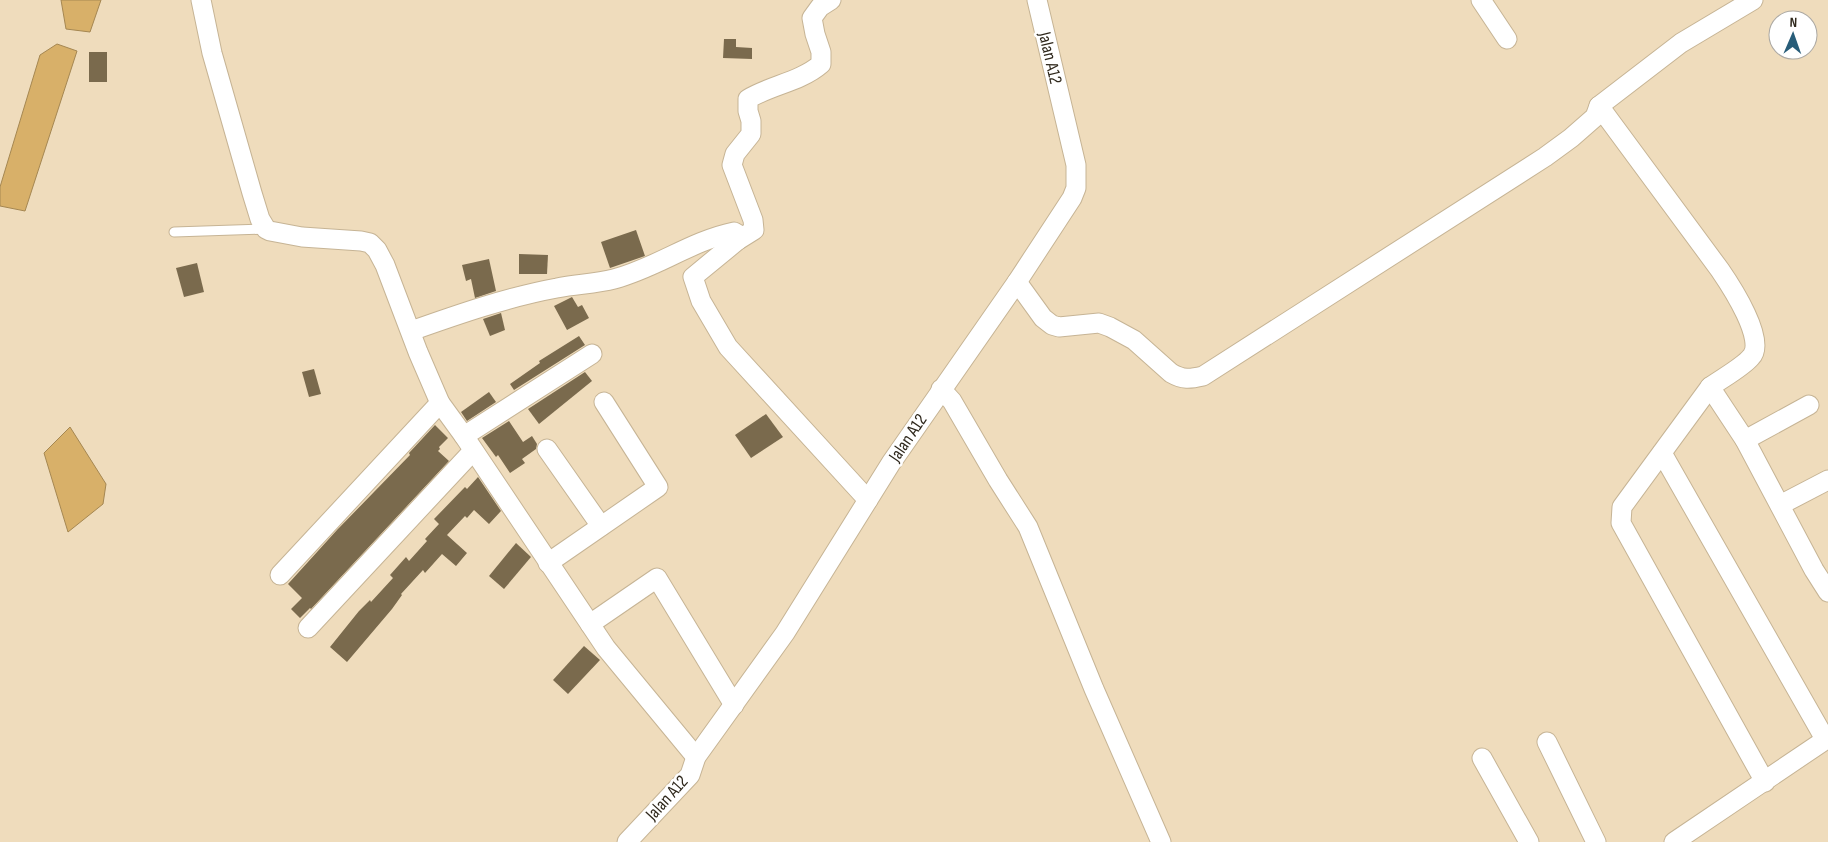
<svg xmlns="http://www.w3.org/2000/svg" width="1828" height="842" viewBox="0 0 1828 842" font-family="'Sofia Sans Condensed',sans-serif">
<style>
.water{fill:#d8b069;stroke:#a58752}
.building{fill:#7a6a4d}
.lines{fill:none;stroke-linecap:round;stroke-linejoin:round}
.service-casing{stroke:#c6b495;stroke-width:11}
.minor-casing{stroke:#c6b495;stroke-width:21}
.service{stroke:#fff;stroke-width:9}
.minor{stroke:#fff;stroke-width:19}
.labels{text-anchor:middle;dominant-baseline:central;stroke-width:5;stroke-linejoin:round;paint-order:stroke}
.street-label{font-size:18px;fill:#2f281c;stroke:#fff}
</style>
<rect width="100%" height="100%" fill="#efdcbc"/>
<g class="water">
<polygon points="61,0 101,0 90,32 66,29"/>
<polygon points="57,44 77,51 25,211 0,206 0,187 40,55"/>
<polygon points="70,427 106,484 103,504 68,532 44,453"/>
</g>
<g class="building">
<polygon points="724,39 736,39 736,47 752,48 752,59 723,58"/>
<rect x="89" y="52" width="18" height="30"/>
<polygon points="636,230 645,256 610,268 601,242"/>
<polygon points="519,254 548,255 547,274 519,274"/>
<polygon points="489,259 496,291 475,298 471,279 466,281 462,265"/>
<polygon points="197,263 204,292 184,297 176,268"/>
<polygon points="572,297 578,307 582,305 589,318 567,330 554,306"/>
<polygon points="501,313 505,330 490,336 483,319"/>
<polygon points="579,336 585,345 514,390 510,384 540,363 539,361"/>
<polygon points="314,369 321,394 309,397 302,372"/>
<polygon points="585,372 592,381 539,424 528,409"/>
<polygon points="489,392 496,402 467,421 461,412"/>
<polygon points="766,414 783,437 751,458 735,435"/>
<polygon points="509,421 523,442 532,436 537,444 536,449 522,459 525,463 510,473 498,455 496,457 482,438"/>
<polygon points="435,425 448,438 439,447 440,449 438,451 449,461 311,609 310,608 300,618 291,609 302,598 288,584 337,530 410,455 409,453"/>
<polygon points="478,477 501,511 489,524 474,510 467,518 465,516 447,535 467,553 456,566 442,554 425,573 423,570 401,594 402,595 392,609 347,662 330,647 359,611 370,600 371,602 393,578 390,575 406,557 409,561 427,541 425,539 439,524 434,519 465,487 467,489"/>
<polygon points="516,543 531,557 504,589 489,576"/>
<polygon points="584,646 600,660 568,694 553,680"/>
</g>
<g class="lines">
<defs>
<polyline id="service" points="174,232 266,229"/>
<g id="minor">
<polyline points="201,0 212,53 252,193 260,219 266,229 270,231 302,237 361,241 370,243 377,250 385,265 418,352 440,403 464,436 606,648 696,757"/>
<path d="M831,0L820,7L812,18L815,34L821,52V64C800,82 771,85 748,99V111L751,121V134L735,154L732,165L753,220L754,230L738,240L693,277L701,301L728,347L868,500"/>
<polyline points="1481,0 1507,39"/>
<path d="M1599,106L1720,270C1731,286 1767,341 1751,357C1743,367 1721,379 1710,387L1745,440L1814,570L1828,592"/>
<path d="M1017,282L1043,318L1052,325L1059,327L1099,323L1110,327L1134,340L1171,373C1183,380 1190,379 1203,376L1545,157L1571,138L1595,117L1599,106L1681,43L1753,0"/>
<path d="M411,331C459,314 508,297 557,288C576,284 595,284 614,279C656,268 691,241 734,232L739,235L738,240"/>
<polyline points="1710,387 1622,507 1621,523 1765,782"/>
<polyline points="941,389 952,401 998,480 1028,527 1094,689 1161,842"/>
<polyline points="464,436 592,354"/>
<polyline points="1745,440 1809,405"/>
<polyline points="547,449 601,526"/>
<polyline points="1662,453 1825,739"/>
<polyline points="1780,505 1828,480"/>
<polyline points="548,563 658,487 604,402"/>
<polyline points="280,575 440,403"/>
<polyline points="590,624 657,578 734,705"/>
<polyline points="308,628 473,451"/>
<polyline points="1547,742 1596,842"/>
<polyline points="1482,758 1529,842"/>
<polyline points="627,842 690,775 696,757 785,633 891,463 1017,282 1072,198 1076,188 1076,165 1037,0"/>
<polyline points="1674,842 1828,738"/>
</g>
</defs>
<use href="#service" class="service-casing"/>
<use href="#minor" class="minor-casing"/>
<use href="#service" class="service"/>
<use href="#minor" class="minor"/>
</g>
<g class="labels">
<g class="street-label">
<text transform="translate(1050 58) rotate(77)">Jalan A12</text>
<text transform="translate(908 438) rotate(-56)">Jalan A12</text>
<text transform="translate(667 798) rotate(-48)">Jalan A12</text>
</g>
</g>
<g transform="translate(1793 35) rotate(2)"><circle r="24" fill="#ffffff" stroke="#aca9a4"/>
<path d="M0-4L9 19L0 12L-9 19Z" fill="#285d79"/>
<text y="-8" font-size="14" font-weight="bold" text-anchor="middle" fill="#2f281c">N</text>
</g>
</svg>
